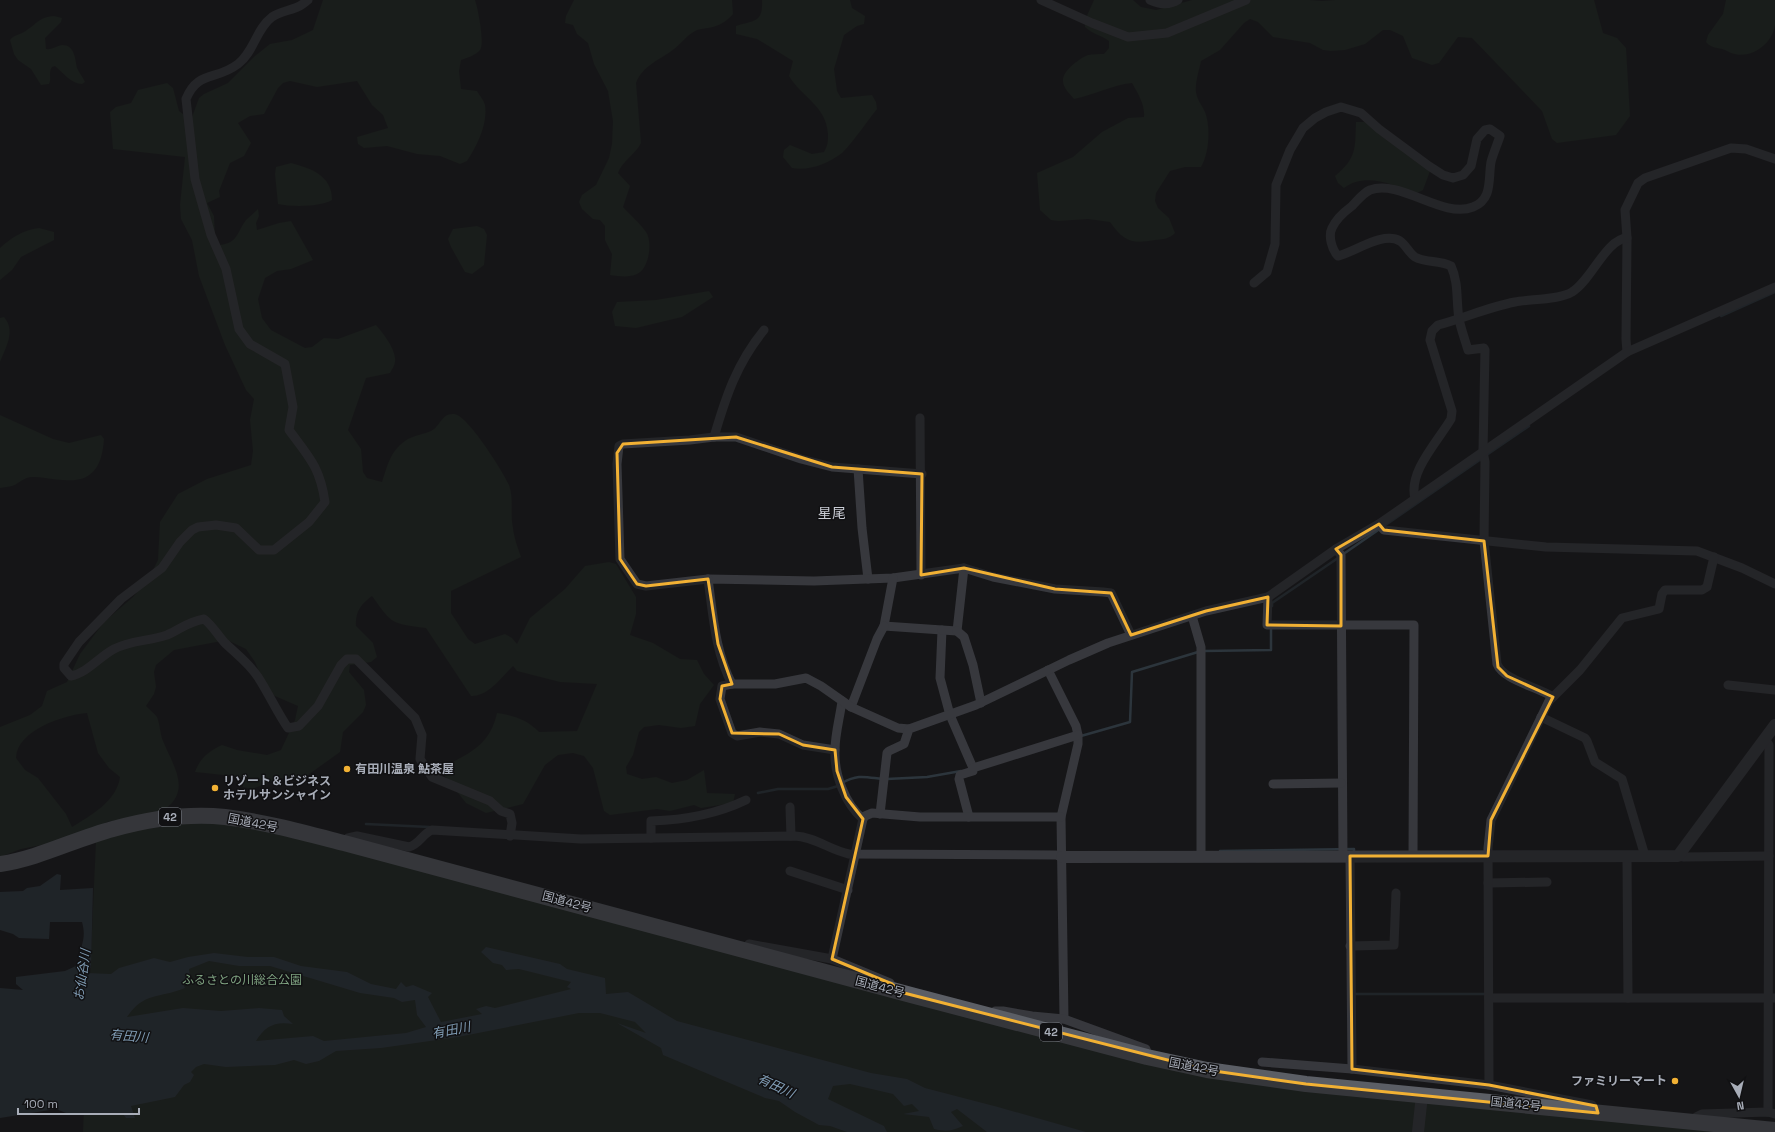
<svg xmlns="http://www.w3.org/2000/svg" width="1775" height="1132" viewBox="0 0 1775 1132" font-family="'Space Grotesk','Noto Sans JP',sans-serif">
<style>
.green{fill:#1e261f;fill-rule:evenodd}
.water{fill:#2c353c;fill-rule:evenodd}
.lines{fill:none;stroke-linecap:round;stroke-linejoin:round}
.stream{stroke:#2c353c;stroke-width:2.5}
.minor{stroke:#37383d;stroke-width:9}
.tertiary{stroke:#37383d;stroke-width:12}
.trunk{stroke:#5b5e65;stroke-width:16}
.marked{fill:none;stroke:#f2b134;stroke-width:3;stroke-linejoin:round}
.poi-dot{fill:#f2b134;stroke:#111113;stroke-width:1.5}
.labels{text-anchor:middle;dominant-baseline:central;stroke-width:3;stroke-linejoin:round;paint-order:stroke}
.shield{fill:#111113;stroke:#7b7e86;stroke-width:1}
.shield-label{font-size:11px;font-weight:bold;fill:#a8adb8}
.poi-label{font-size:12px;font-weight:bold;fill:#a8adb8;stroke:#111113;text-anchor:start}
.street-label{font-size:12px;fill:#a8adb8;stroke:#111113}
.park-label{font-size:12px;fill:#7fa381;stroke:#111113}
.water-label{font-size:13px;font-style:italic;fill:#7f9bb3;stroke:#111113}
.quarter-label{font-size:14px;fill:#c9ccd4;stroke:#111113}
</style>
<rect width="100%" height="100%" fill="#161618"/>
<g class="green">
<path d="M323,0H475C478,9 485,43 480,50C476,55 467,58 461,60L459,71L461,89L477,91C479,95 484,100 485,105C488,124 477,146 467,161L460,164L440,156L417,154L387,146L364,148L358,144L357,137L388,128L383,115L372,105L357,81L317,87L290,81L283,83L278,88L264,114L250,116L238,123L251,143L244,156L230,163L219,191L220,197L207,203L214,216L215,239L220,245C238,243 237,232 246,220C250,216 254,213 258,209L259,216L256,223L257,230L279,223L291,221L313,260L291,269L277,271L265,278L258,299L262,318L271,330L305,348L312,347L324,338L338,339L376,325C383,333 394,347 395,358C396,364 392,369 390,373L366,378L348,430L361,449L363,472L367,478L382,482C388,464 391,449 408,439C416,435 424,434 431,431C441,426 441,413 454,414C467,414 504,473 509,485C514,498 510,515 513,528C514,538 518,548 521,557L451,591V613L468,639L475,644L505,634L512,638L517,644L530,618L565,589L585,566L609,562L616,564L636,597V614L630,635L653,643L680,659L697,660L704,674L714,685L700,704L695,726L681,728L659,725L644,727L639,732L633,755L626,767L627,774L642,779L656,777L672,783L687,780L704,770L707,793L735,794L733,803L701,808L694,805L670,811L657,809L610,815L604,811L593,768L584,756L573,753L558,755L545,765L523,804L486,813L466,803L443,774V767C470,753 490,745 497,713C513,715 528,720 539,732L577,731L597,684L560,682L517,671L513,666C502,677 488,697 471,696L426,628C390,623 393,625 372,596C361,604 355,612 356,626L373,643L377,657L371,662L350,665L349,672L364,690L366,705L363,712L343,732L340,752L301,780L280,778L252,789L243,787V777L195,772C200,758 209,751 222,745L237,750L267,755L281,750L295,720L298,706L268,693L255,662L246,649L227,640L174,650L156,665L154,672L156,687L154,694L146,706C149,709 154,713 157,717C160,724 160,734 163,741C174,768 194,793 159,813L107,822L76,838L21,849L0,857V727L30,715L42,706L47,691L67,682L80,654L104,622L133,597L148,580L158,560L160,522L178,494L207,479L251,465L253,451L250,420L254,399L246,390L225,345L199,276L192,240L181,219L180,205L185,157L113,149L110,112L116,107L131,103L138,90L167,83L173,88L179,111L191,120L199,98L204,94L228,83L255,56L270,44L292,40L313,30ZM87,713L98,753L109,768L120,777C117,801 90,816 72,827L66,814L38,778L25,770L16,758C17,730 64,715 87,713Z"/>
<path d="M574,0H732L733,14C728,20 721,25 713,27C707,29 700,28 695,31C686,36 682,43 674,49C660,60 643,65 636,83L641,143C635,155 622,161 618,173L630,186L623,207C630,215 640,223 646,232C653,242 649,269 637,274C628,278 619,276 610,275L612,254L605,240V226L600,220L593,219L582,209L579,202L582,195L596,185L609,158L612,144L613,121L608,91L594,64L588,43L577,34L573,25L565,23L566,16Z"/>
<path d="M762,0H850L852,8L865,16L864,24L857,26L844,35L834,69L837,91L841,98L872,95L876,102L877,109C868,120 851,145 842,153C828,164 809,171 792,168L783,157L784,150L790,145L812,154L824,152C828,145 828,142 828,134C826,105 802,98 789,76L793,61L757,39L736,34V26C755,20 763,23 762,0Z"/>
<path d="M1094,0H1133L1141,7L1156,10L1192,0H1310L1322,1L1335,0H1594L1603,33L1617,38L1626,48L1630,116L1616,135L1557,143L1552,139L1542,111L1472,38L1458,37L1439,63L1432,65L1412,58L1403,36L1390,30H1383L1365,44L1345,50L1331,51L1323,50L1310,43L1273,37L1258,22L1250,19L1244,23L1220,50L1201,61C1199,71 1195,82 1196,92C1197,100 1202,105 1205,112C1211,127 1209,154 1201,167H1185L1170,171L1156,193L1155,201L1158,208L1169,218L1175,233C1169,239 1164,239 1155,240C1132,244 1124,242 1110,222L1088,219L1058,221L1051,220L1040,210L1037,173L1073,157L1102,132L1128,118L1144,117C1145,104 1138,94 1132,83C1112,85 1094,95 1074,99C1070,94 1063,88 1063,81C1062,71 1080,58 1088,55C1093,54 1099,54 1104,54L1109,48V41C1101,35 1092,34 1085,27V20Z"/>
<path d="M1726,0H1775C1775,8 1775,17 1775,25C1772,45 1750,60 1731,53C1729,52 1727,51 1725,50C1717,47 1712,49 1706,42L1708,35L1723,14Z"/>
<path d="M54,16L62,18L61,22L45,38L46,49C52,50 56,46 62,45C75,45 75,59 77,68C79,73 83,77 85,82L82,84C72,84 63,73 55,66L52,67C48,72 52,79 49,84L41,85L31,69L18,60L14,54L10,40C14,35 19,35 24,32C36,25 38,17 54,16Z"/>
<path d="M1356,122H1365L1430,171L1423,190L1417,193C1394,186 1366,171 1344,188L1338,183L1335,176C1357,158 1355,148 1356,122Z"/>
<path d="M291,163C310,168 332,175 332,200C320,207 292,207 278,204L275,174L276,167Z"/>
<polygon points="477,226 484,229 487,235 484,265 472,274 465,272 451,247 448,239 453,229"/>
<path d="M39,228L54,232V240L21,257L12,270L0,280V248C11,238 23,230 39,228Z"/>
<polygon points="709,291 713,297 682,317 636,328 615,326 612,312 617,302 656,300"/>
<path d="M4,317C16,331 6,347 0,362V318Z"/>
<path d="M0,415L53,439L69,443L101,435L104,439C102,466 93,483 63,480C53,480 44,477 35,477C24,476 20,483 12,486C9,487 4,487 0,488Z"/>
<polygon points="183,821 249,826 1173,1066 1772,1132 83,1132 96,841 133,831"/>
</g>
<path class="water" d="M57,874L61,875L60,890L93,888L91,967L87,973L111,974L119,968L154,958L170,962L188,957L214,953L248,957H274L301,966L347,972L371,984L396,989L401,982L406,987L413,985L432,993L428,997L441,1022L482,1014L476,1009L486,1006L495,1008L571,989L567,987L571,982L519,969L506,970L502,965L493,963L481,952L486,947L560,964L567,969L605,978L606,994L628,992L677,1021L871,1073L907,1079L925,1088L998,1107L1086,1132H987L957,1109L951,1112L963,1126C952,1131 946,1132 934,1129L929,1117L903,1114L919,1111L912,1104L904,1106L893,1094L850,1084L833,1086L828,1099L884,1126L887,1132H847L830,1126L819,1125L795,1112L779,1101L765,1098L663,1055L661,1048L617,1023L646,1033L635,1022L600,1013H579L458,1037L381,1048L336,1051L319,1061L306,1064L294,1060L275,1065L226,1067L204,1064L196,1067L191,1072L194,1075L190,1082L184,1085L175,1097L131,1106L135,1118H126L123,1114L66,1113L56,1109L0,1118V988L23,990L16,984V977L65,971L78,965C81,959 80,955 81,949C84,938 85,933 82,922H50L49,939L19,938L13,934L0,930V892L23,891L27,888L40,886ZM209,961L239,966H270L360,993L394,998L402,1002L415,1000L417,1015L426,1027L406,1033L324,1041L313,1036L256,1041C265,1026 275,1021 293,1024L284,1016L282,1010L259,1008L221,1011L183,1008L127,1017C145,991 159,999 185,988L183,984H191L189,969Z"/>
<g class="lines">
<g class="stream">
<polyline points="1721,316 1775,292"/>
<polyline points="1485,456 1529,426"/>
<polyline points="1342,555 1481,459"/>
<polyline points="1272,606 1272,603 1338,558"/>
<polyline points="1203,651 1271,650 1271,627"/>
<polyline points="1081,736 1130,722 1132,672 1198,652"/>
<polyline points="887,779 927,777 961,771"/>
<path d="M842,783C858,774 865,777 882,779"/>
<polyline points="758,793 778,789 828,789 838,786"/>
<polyline points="366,824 429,827"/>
<polyline points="1220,851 1354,849 1354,853"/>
<polyline points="1354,994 1487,994"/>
</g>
<g class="minor">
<path d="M308,0C304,3 300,7 295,8C287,11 279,12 272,17C256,29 254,52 238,64C216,81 198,70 186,99L195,179L211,235L226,269L239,329L250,344L285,364L293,407L289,430C309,457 320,467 325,502L309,522L274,550H259L236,528L216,525L198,527L192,530L180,542L162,568L121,599L79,642L64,664V668L71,676C87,673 99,657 114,649C131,640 150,641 167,635C181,629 187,622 204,619C212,625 217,634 224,642C235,653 249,663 258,677C269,694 277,712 288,728L299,726L318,706L341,665L347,659H356L415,718L422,735L420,759L432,777L490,801L501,811L510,814L512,823L510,836"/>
<polyline points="1041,0 1092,23 1128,37 1167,33 1246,0"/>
<path d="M1150,0C1160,4 1168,6 1178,0"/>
<path d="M1254,283L1267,272L1275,244L1276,185L1290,150L1303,128L1315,118L1326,112L1341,107L1361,113L1379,129L1429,166L1443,175L1453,178L1463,175L1471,166L1477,139L1485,130L1490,129L1500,136C1497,145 1493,154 1491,162C1488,179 1493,199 1473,207C1442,219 1401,179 1370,190C1363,193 1357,201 1352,206C1344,212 1336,219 1332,228C1328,236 1332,250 1338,256C1355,252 1383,231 1400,241C1406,245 1409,253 1415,257C1425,263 1440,260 1451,266C1459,283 1456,301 1459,319C1461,329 1465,340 1468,350L1484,348L1485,350L1483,451L1485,462L1484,541L1497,664C1503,680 1538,687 1553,697"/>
<polyline points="1627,352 1626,339 1627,238"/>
<polyline points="920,418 921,575"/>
<path d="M714,437C726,396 737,363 764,330"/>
<polyline points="858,469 862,528 868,579"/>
<polyline points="922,474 832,467 801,459 736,437 714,437 690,440 623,444 619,446 617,464 620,559 637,584 646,586 708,579 814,581 893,578 964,568 993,577 1055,589 1103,592 1111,593 1131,635"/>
<path d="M1415,498C1408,472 1438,441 1451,419L1452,411L1430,340L1432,331L1438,325C1464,318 1489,307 1515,302C1530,299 1559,300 1572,292C1591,281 1606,239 1627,238L1625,210L1638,183L1645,178L1731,148L1746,149L1775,159"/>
<polyline points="1379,524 1384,530 1546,547 1697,551 1742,568 1775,584"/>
<polyline points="1336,549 1341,555 1343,856"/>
<polyline points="893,578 884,626 942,630 940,678 950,715 973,768"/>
<path d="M708,579C713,614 715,652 732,684"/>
<polyline points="1268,597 1267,625 1414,625 1413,856"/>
<polyline points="1192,616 1201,647 1201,856"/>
<polyline points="942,630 957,631 964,568"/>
<polyline points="957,631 964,637 973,665 981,703"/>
<polyline points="1048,670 1076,726 1078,735 1078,744 1061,817 1064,1019"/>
<polyline points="1728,685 1775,690"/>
<path d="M842,701C840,717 835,734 835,750C834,774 845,804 863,819"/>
<polyline points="851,707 877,639 884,626"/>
<polyline points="1541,717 1585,738 1587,741 1595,762 1622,779 1645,856"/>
<polyline points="1765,739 1769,745 1768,1112"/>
<polyline points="835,750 803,745 779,734 760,732 737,736 732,733 720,699 722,686 732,684 775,684 806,678 821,686 851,707 898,728 909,729"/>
<polyline points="1273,784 1341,783"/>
<polyline points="790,807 791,836"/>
<polyline points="880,814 887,753 889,751 904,744 909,729 976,705 1069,660 1108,643 1206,611 1268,597 1336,549 1379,524 1627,352 1775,287"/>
<polyline points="969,817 959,779 960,775 973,771 973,768 1078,735"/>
<path d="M651,838V821C683,820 717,814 746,800"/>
<path d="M344,843L348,838L357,836L409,847C420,844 423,833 432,830L581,839L795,836C815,837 830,850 849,854L1056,855L1062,857"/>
<polyline points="1350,856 1352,1069"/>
<polyline points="1627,856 1628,998"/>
<polyline points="1678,856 1684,857 1769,856"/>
<polyline points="790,871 848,890"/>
<polyline points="1488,883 1547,882"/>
<polyline points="749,944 832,959 890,983"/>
<polyline points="1350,946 1394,945 1396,893"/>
<polyline points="832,959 863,819 865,816 872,813 920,817 1061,817"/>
<polyline points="1489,998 1775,998"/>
<polyline points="991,1014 995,1011 1003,1011 1032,1016 1064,1019 1146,1049 1147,1053"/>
<polyline points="1262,1062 1352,1069 1489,1085 1592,1105"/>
<polyline points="1489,1085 1488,848 1491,820 1549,701 1580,670 1622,618 1659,609 1662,594 1665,590 1702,590 1707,587 1714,557"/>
<polyline points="1694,1122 1696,1117 1702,1114 1768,1112 1775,1114"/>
</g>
<g class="tertiary">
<polyline points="1062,857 1678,856 1775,725"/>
<polyline points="1418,1132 1422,1095"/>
</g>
<path class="trunk" d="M0,864C40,858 75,839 113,829C149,819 187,813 225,817C265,822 305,833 344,843L911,995L1147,1057L1207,1070L1306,1084L1775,1130"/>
</g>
<path d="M0 0H1775V1132H0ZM736,437L832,467L922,474L921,575L964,568L1055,589L1111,593L1131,635L1206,611L1268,597L1267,625L1341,626V555L1336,549L1379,524L1384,530L1484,541L1498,667L1507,676L1553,697L1491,820L1488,856H1350L1352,1069L1489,1085L1596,1106L1598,1113L1306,1084L1207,1070L900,992L892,984L832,959L863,819L846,797L837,771L835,750L803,745L779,734L732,733L720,699L722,686L732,684L718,644L708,579L646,586L637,584L620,559L617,453L623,444Z" fill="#161618" fill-opacity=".55" fill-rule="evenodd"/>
<path class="marked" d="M736,437L832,467L922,474L921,575L964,568L1055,589L1111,593L1131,635L1206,611L1268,597L1267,625L1341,626V555L1336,549L1379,524L1384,530L1484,541L1498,667L1507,676L1553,697L1491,820L1488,856H1350L1352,1069L1489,1085L1596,1106L1598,1113L1306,1084L1207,1070L900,992L892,984L832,959L863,819L846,797L837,771L835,750L803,745L779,734L732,733L720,699L722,686L732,684L718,644L708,579L646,586L637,584L620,559L617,453L623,444Z"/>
<g class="poi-dot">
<circle cx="347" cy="769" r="4"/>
<circle cx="215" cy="788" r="4"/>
<circle cx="1675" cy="1081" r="4"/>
</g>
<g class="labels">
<g class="shield">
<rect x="159" y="808" width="22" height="18" rx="3"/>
<rect x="1040" y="1023" width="22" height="18" rx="3"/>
</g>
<g class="shield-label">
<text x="170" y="817">42</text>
<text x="1051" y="1032">42</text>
</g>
<g class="poi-label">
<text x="355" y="769">有田川温泉 鮎茶屋</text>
<text x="223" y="781">リゾート＆ビジネス<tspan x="223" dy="14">ホテルサンシャイン</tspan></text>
<text x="1667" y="1081" text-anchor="end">ファミリーマート</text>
</g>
<g class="street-label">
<text transform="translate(253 823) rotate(11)">国道42号</text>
<text transform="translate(567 902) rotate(15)">国道42号</text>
<text transform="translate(880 987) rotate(15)">国道42号</text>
<text transform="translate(1194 1067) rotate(11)">国道42号</text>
<text transform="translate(1516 1104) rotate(6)">国道42号</text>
</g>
<g class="park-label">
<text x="242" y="980">ふるさとの川総合公園</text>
</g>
<g class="water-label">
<text transform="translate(82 975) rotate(-82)">お仙谷川</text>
<text transform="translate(451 1030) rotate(-11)">有田川</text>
<text transform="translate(129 1036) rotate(5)">有田川</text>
<text transform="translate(776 1086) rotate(25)">有田川</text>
</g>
<g class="quarter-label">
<text x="832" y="513">星尾</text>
</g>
</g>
<g transform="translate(1739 1096) rotate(172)" stroke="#111113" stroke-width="3" paint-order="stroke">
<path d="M0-3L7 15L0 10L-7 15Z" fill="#a8adb8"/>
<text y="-6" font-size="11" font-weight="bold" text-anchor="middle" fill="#a8adb8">N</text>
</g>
<path d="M18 1108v6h121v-6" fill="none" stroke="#a8adb8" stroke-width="2"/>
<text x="24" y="1108" font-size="12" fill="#a8adb8" stroke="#111113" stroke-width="3" paint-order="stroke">100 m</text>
</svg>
